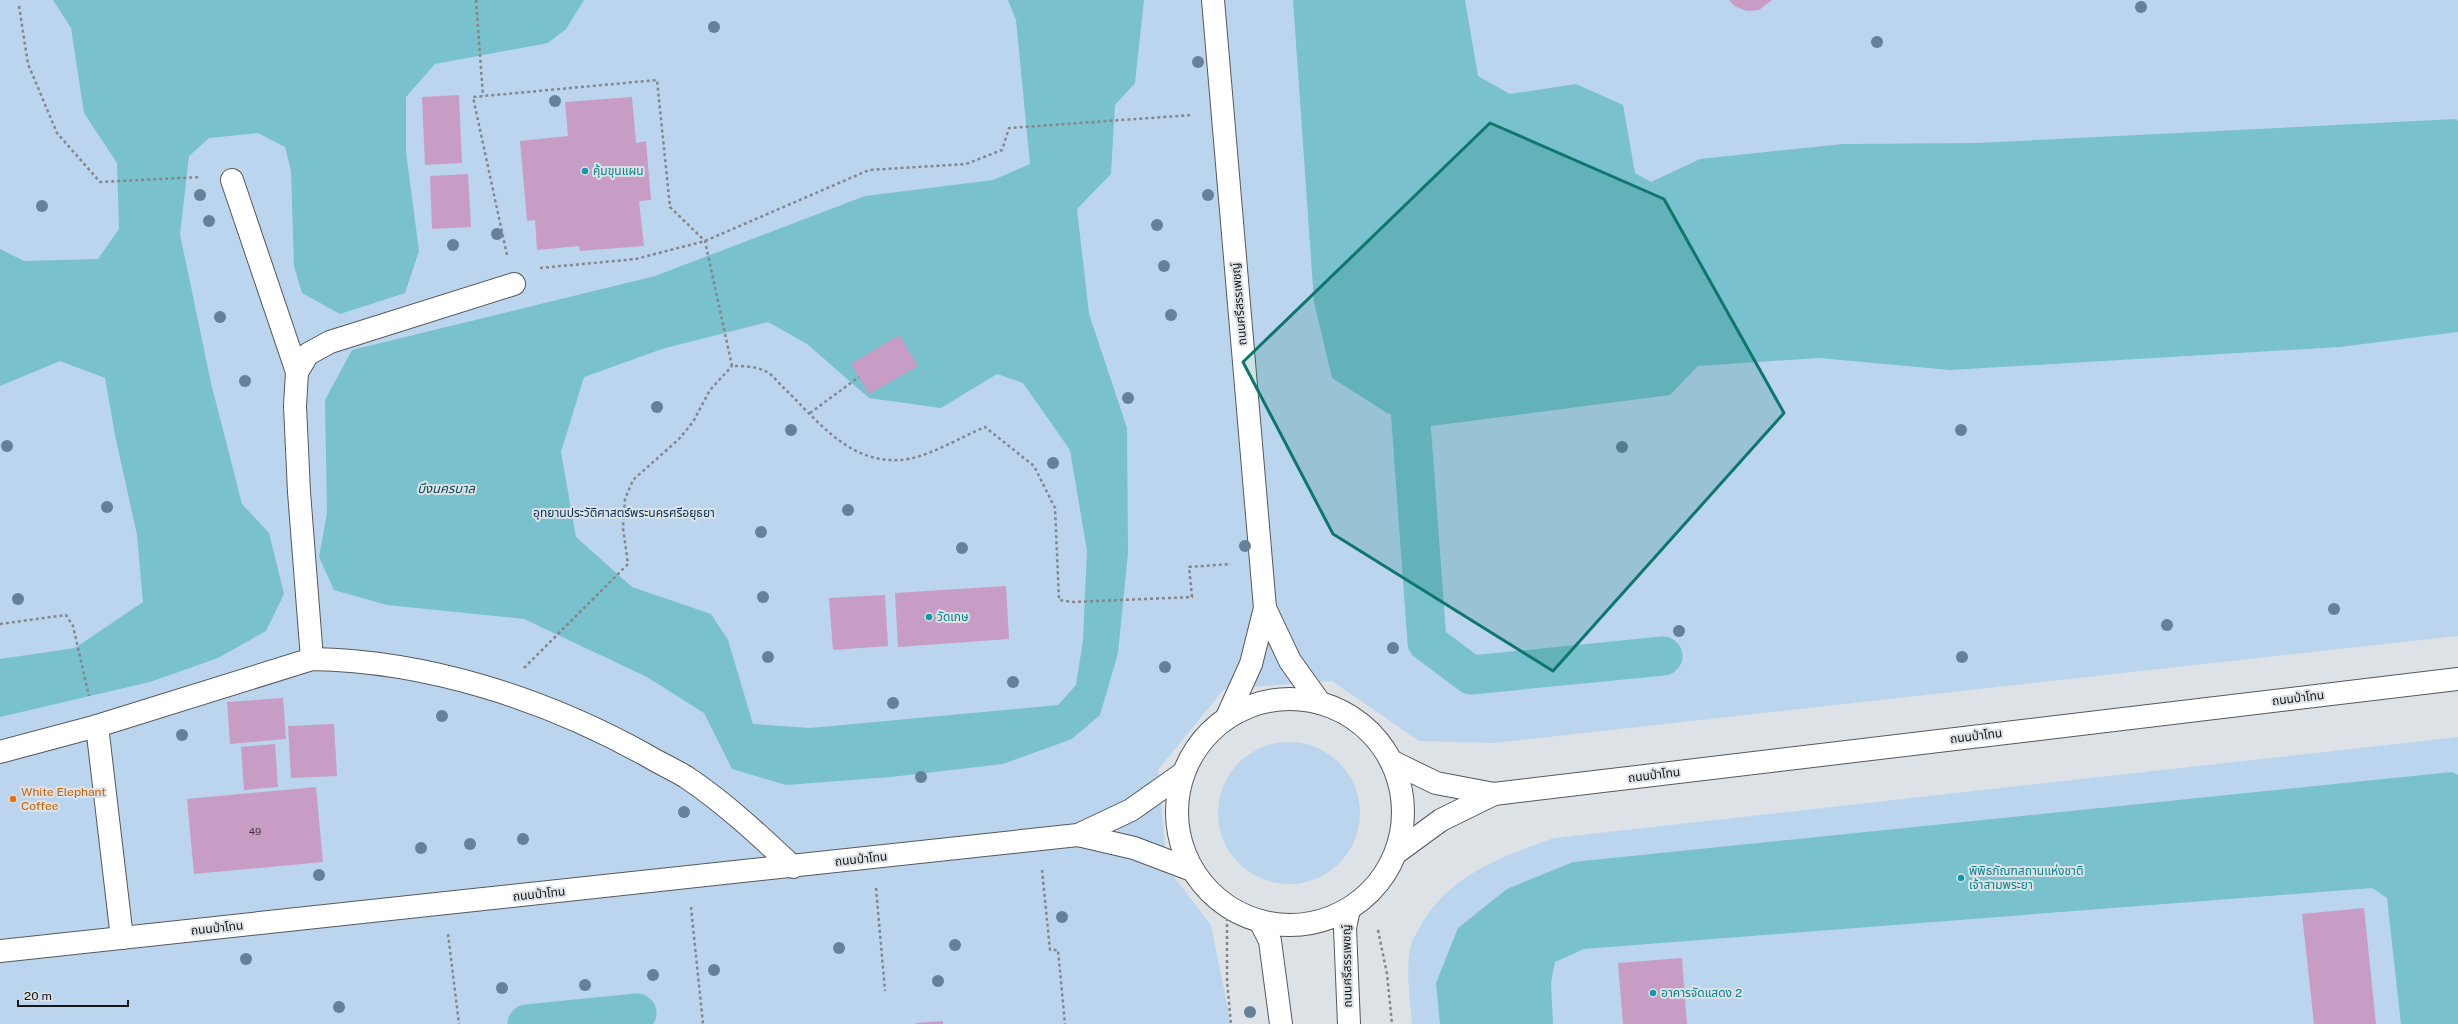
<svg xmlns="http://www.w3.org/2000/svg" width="2458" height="1024" viewBox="0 0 2458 1024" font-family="'Public Sans','Noto Sans Thai',sans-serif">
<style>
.green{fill:#bcd5ef}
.water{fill:#79c1cc;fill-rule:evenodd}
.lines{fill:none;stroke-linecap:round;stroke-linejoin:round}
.canal{stroke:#79c1cc;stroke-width:39}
.building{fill:#c89dc5}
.minor-casing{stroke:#55585c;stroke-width:24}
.major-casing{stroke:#55585c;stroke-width:24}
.path{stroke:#84878a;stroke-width:2.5;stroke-dasharray:3 3;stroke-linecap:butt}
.minor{stroke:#fff;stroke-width:22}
.major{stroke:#fff;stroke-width:22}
.tree{fill:#658097}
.marked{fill:#0f766e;fill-opacity:0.2;stroke:#0f766e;stroke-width:3;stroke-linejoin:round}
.culture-dot{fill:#0f9aa8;stroke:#dde2e6;stroke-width:1.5}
.food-dot{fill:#e8710a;stroke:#dde2e6;stroke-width:1.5}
.labels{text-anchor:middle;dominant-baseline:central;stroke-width:4;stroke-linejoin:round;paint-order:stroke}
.number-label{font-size:10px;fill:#423843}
.culture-label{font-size:12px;fill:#0d838f;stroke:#dde2e6;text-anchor:start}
.street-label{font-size:12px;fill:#151618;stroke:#dde2e6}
.park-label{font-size:12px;fill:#023056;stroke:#dde2e6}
.food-label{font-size:12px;fill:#c56008;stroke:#dde2e6;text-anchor:start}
.water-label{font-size:13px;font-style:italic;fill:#0a4c54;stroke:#dde2e6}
</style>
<rect width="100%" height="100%" fill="#dde2e6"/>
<g class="green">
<polygon points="0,0 2458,0 2458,636 1494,743 1419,741 1332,681 1224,689 1158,770 1167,868 1211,925 1231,1024 0,1024"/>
<path d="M2458,737V1024H1412C1410,998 1405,971 1411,945C1412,940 1416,934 1419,929C1445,877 1502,856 1554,838Z"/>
<circle cx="1289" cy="813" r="71"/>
</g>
<g class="water">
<polygon points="53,0 584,0 566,29 548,43 435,64 406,97 406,152 419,251 405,293 340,314 302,293 294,266 291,171 285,147 258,133 209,138 189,156 180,234 211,383 242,504 269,533 284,594 266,631 218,658 150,682 0,717 0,659 75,648 143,602 137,535 115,435 105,378 60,361 0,386 0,249 24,261 98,259 119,229 117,163 84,113 71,28"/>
<path d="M1008,0H1144L1135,83L1115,105L1111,174L1077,209L1089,314L1127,428L1128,553L1118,653L1100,715L1072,739L1003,764L891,777L786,785L732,769L704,713L647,677L524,619L387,605L334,590L319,557L327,513L325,400L352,350L655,276L865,196L993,180L1030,164L1016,20ZM768,322L807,344L869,398L941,408L997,374L1023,383L1070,450L1087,551L1083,640L1076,685L1058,705L810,728L753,724L728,640L711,614L632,587L576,537L561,452L584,377L662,349Z"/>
<polygon points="1293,0 1465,0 1478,76 1510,94 1576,84 1623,105 1635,173 1651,182 1700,159 1843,144 1977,143 2456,119 2458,121 2458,332 2340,347 1950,370 1819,358 1698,366 1670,395 1431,426 1387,413 1332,378 1314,302"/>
<polygon points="2452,772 2458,775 2458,1024 2401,1024 2387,898 2372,888 1584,949 1555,962 1551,982 1553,1024 1440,1024 1436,983 1458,928 1507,889 1573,862"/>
</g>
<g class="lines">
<g class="canal">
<polyline points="1407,367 1427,642 1471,675 1663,656"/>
<polyline points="527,1024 637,1013"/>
</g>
</g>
<g class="building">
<polygon points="1729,0 1772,0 1759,10 1747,11 1736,7"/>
<polygon points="459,95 462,163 425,165 422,97"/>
<polygon points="632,97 636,143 646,141 651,200 639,201 644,246 580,251 579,246 537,250 535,220 527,221 520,141 568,136 565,102"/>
<polygon points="468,174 471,227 432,229 430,176"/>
<polygon points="899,335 918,366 869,394 851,364"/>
<polygon points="1006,586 1009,639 898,647 895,593"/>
<polygon points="885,595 888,646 833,650 829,598"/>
<polygon points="283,698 286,739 230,744 227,702"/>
<polygon points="334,724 337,776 291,778 288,726"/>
<polygon points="275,744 278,787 244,790 241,747"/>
<polygon points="316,787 323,862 194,874 187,799"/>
<polygon points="2364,908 2376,1024 2314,1024 2302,914"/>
<polygon points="1682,958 1687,1024 1623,1024 1618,963"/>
<polygon points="943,1021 943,1024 916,1024 916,1023"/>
</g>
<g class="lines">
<defs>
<g id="minor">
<polyline points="1213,0 1265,608 1290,661 1320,703"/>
<polyline points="232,180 297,372"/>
<polyline points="312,659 299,492 295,406 297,372 308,354 330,342 514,284"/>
<polyline points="1227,717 1251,664 1265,608"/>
<polyline points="97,726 122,938"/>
<path d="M0,752L97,726L312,659C428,661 545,699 646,755C659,763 673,769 686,777C725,803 759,835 793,867"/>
<polyline points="1391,761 1436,783 1494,794 2458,679"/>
<polyline points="1396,853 1441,820 1494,794"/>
</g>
<g id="major">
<circle cx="1290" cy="812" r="113"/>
<polyline points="1078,835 1134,848 1192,870"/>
<polyline points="1260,921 1270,941 1281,1024"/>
<polyline points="0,951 1078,835 1131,810 1182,774"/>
<polyline points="1349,1024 1345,928 1349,909"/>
</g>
</defs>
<use href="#minor" class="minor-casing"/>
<use href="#major" class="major-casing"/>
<g class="path">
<polyline points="476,0 483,96"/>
<polyline points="19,6 28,64 57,133 100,182 201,177"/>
<path d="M507,255L473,97L657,80L670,207L705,241L732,366C743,366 757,366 767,372C774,376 779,384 785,389C818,421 848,463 900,460C925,459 961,437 985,427L1034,466L1055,508L1059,600L1073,602L1192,597L1189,567L1231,564"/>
<polyline points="540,268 636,259 705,241 869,170 966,164 1002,150 1009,128 1192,115"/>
<polyline points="810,413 859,377"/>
<polyline points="0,624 66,615 73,626 89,696"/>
<polyline points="524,668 628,564 623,528 625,499 633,480 679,439 693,422 710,390 732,366"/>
<polyline points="1042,870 1050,950 1058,950 1065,1024"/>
<polyline points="876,888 885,991"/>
<polyline points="1227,906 1227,981 1231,1024"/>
<polyline points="691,907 703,1024"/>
<polyline points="1378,930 1387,974 1392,1024"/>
<polyline points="448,934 459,1024"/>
</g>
<use href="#minor" class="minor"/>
<use href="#major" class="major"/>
</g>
<g class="tree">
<circle cx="2141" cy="7" r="6"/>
<circle cx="714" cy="27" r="6"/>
<circle cx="1877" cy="42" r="6"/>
<circle cx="1198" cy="62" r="6"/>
<circle cx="555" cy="101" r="6"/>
<circle cx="200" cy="195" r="6"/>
<circle cx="1208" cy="195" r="6"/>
<circle cx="42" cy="206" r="6"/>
<circle cx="209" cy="221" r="6"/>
<circle cx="1157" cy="225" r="6"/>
<circle cx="497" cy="234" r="6"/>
<circle cx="453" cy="245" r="6"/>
<circle cx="1164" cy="266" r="6"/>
<circle cx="1171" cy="315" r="6"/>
<circle cx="220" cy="317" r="6"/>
<circle cx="245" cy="381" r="6"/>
<circle cx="1128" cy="398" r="6"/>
<circle cx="657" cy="407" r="6"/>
<circle cx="791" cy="430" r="6"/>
<circle cx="1961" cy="430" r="6"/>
<circle cx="7" cy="446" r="6"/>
<circle cx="1622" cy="447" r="6"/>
<circle cx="1053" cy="463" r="6"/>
<circle cx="107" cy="507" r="6"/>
<circle cx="848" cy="510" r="6"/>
<circle cx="761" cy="532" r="6"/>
<circle cx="1245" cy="546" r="6"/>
<circle cx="962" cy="548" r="6"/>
<circle cx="763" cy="597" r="6"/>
<circle cx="18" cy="599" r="6"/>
<circle cx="2334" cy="609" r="6"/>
<circle cx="2167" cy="625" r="6"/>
<circle cx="1679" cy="631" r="6"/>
<circle cx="1393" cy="648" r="6"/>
<circle cx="768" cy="657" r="6"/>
<circle cx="1962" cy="657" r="6"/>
<circle cx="1165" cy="667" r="6"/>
<circle cx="1013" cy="682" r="6"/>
<circle cx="893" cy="703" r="6"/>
<circle cx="442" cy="716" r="6"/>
<circle cx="182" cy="735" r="6"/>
<circle cx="921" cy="777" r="6"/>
<circle cx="684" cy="812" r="6"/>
<circle cx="523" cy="839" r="6"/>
<circle cx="470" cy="844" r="6"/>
<circle cx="421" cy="848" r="6"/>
<circle cx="319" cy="875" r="6"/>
<circle cx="1062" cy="917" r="6"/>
<circle cx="955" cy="945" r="6"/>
<circle cx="839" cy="948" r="6"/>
<circle cx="246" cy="959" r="6"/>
<circle cx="714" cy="970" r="6"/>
<circle cx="653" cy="975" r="6"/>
<circle cx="938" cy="981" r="6"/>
<circle cx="585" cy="985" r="6"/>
<circle cx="502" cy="988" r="6"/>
<circle cx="339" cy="1007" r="6"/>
<circle cx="1250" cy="1012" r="6"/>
</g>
<path class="marked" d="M1490,123L1664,199L1784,413L1553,671L1333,534L1243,362Z"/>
<g class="culture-dot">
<circle cx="585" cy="171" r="4"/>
<circle cx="929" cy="617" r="4"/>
<circle cx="1961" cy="878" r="4"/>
<circle cx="1653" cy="993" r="4"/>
</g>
<circle class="food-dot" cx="13" cy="799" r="4"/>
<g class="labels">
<g class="number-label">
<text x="255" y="831">49</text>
</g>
<g class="culture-label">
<text x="593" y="171">คุ้มขุนแผน</text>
<text x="937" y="617">วัดเกษ</text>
<text x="1969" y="871">พิพิธภัณฑสถานแห่งชาติ<tspan x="1969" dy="14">เจ้าสามพระยา</tspan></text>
<text x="1661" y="993">อาคารจัดแสดง 2</text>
</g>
<g class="street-label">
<text transform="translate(1239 304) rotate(-95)">ถนนศรีสรรเพชญ์</text>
<text transform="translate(2298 698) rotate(-7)">ถนนป่าโทน</text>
<text transform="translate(1976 736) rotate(-7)">ถนนป่าโทน</text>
<text transform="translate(1654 775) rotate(-7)">ถนนป่าโทน</text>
<text transform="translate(861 859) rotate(-6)">ถนนป่าโทน</text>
<text transform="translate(539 894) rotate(-6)">ถนนป่าโทน</text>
<text transform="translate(217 928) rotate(-6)">ถนนป่าโทน</text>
<text transform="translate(1347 966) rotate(-91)">ถนนศรีสรรเพชญ์</text>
</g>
<g class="park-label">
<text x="624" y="513">อุทยานประวัติศาสตร์พระนครศรีอยุธยา</text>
</g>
<g class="food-label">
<text x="21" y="792">White Elephant<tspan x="21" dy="14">Coffee</tspan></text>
</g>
<g class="water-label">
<text x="446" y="488">บึงนครบาล</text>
</g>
</g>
<path d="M18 1000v6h110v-6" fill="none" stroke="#151618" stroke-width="2"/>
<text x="24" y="1000" font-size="12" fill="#151618" stroke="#dde2e6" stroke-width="3" paint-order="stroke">20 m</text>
</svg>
